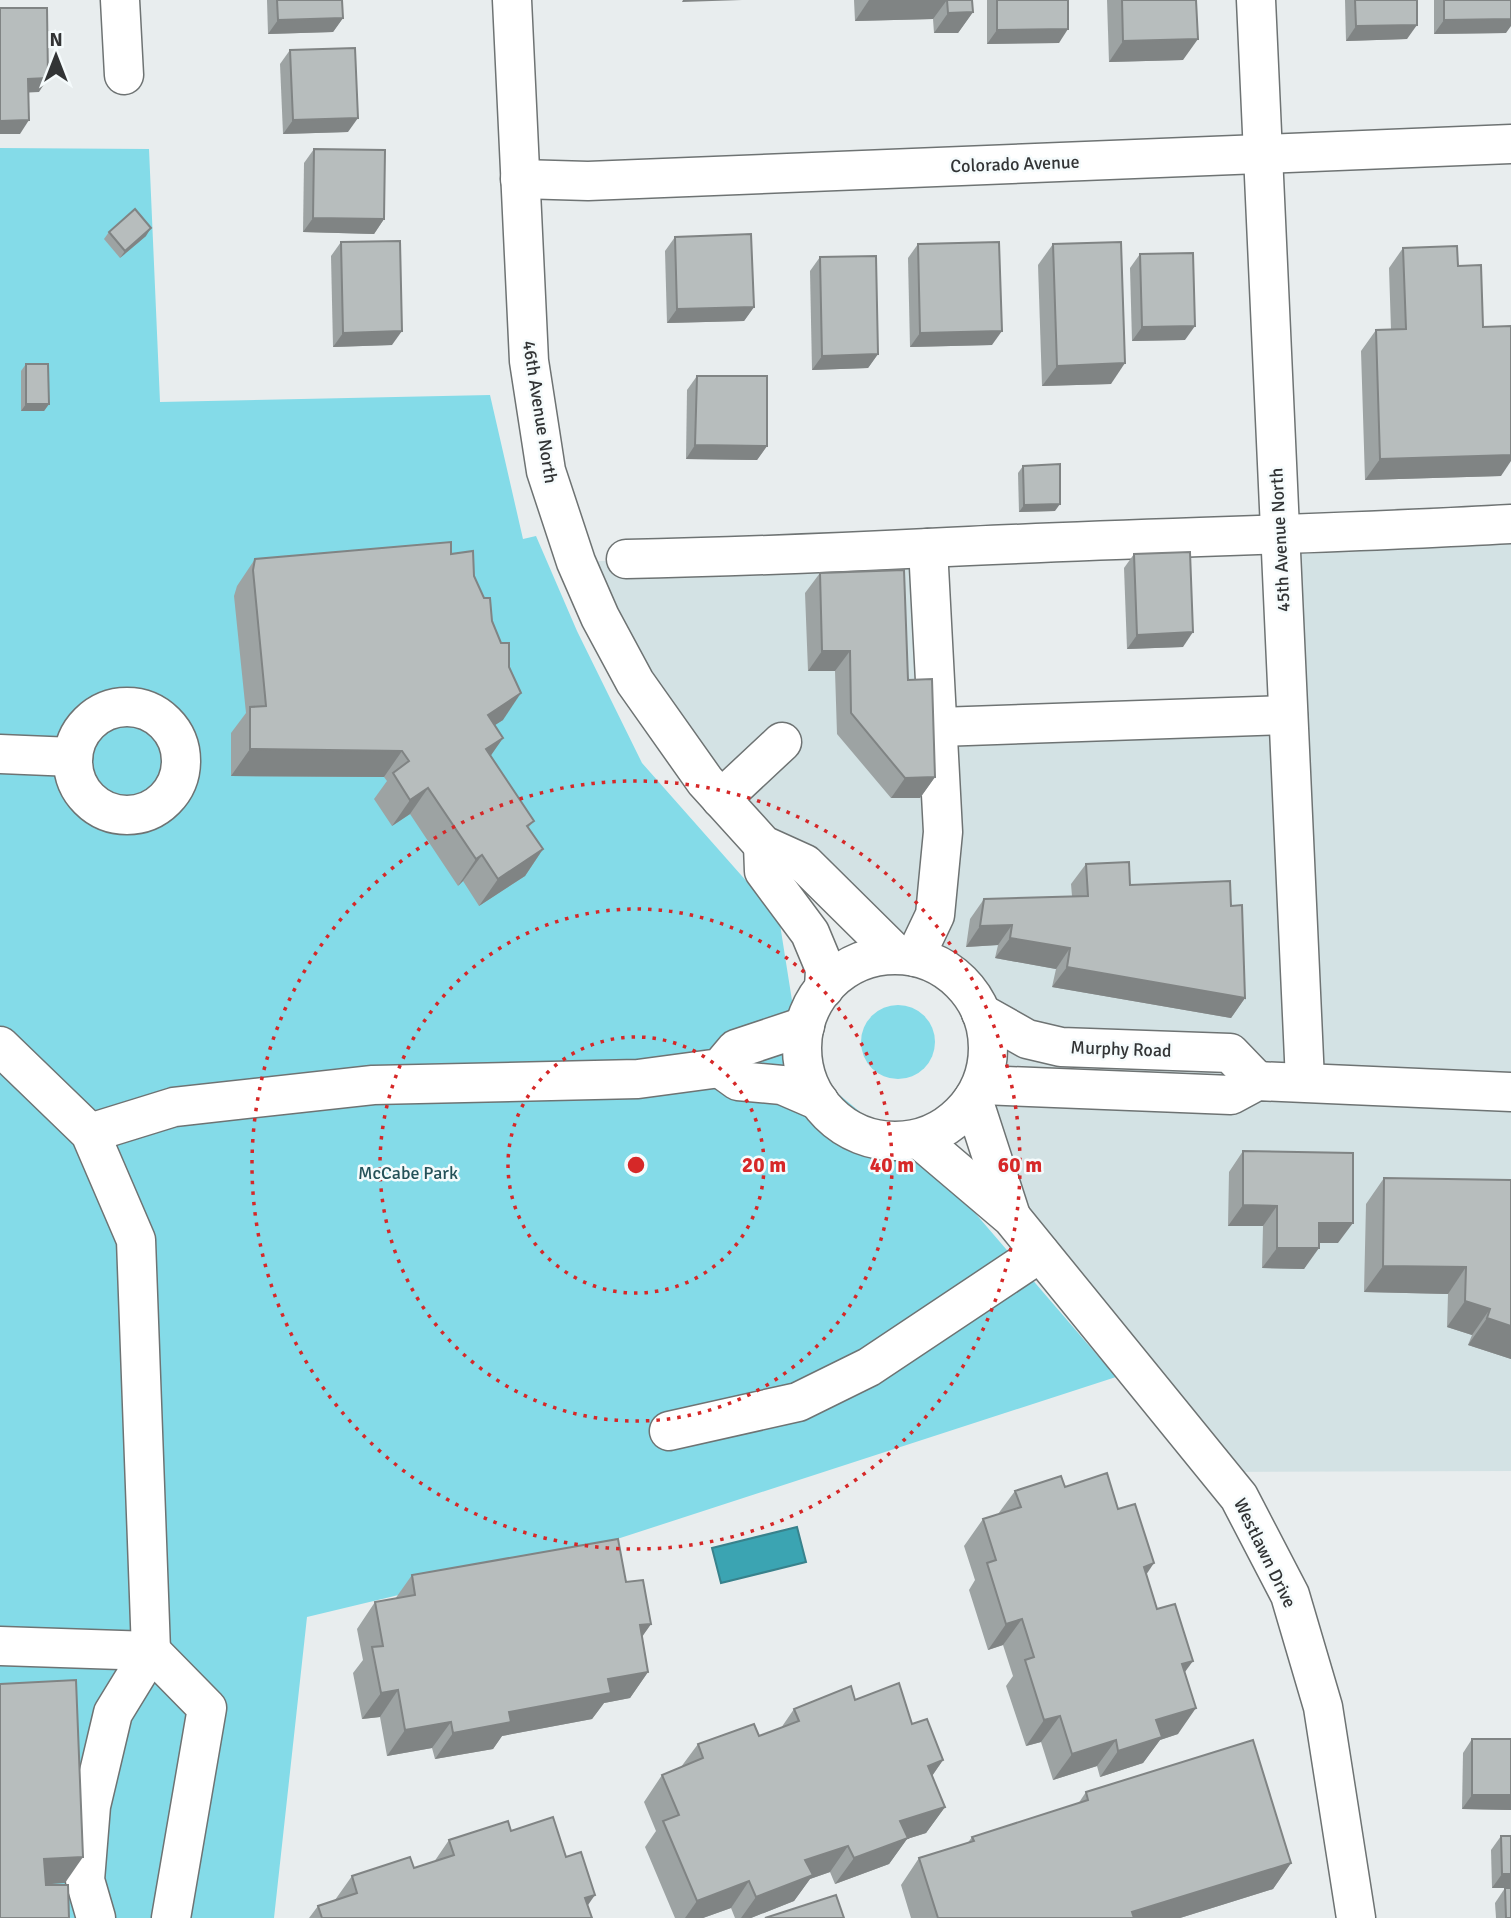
<svg xmlns="http://www.w3.org/2000/svg" width="1511" height="1918" viewBox="0 0 1511 1918" font-family="Signika,sans-serif">
<style>
.built{fill:#d3e2e4}
.green{fill:#84dbe8}
.water{fill:#3ba4b2;stroke:#38828c;stroke-width:2}
.lines{fill:none;stroke-linecap:round;stroke-linejoin:round}
.minor-casing{stroke:#6e7373;stroke-width:41}
.major-casing{stroke:#6e7373;stroke-width:41}
.minor{stroke:#fff;stroke-width:38}
.major{stroke:#fff;stroke-width:38}
.wall{fill:#9da3a3}
.shaded-wall{fill:#808484}
.building{fill:#b7bdbd;stroke:#808484;stroke-width:2}
.ring{fill:none;stroke:#d62828;stroke-width:3.5;stroke-dasharray:3.5 7}
.labels{text-anchor:middle;dominant-baseline:central;stroke-width:5;stroke-linejoin:round;paint-order:stroke}
.street-label{font-size:18px;fill:#323435;stroke:#f5fbfc}
.park-label{font-size:18px;fill:#245158;stroke:#f5fbfc}
.centre{fill:#d62828;stroke:#f5fbfc;stroke-width:3.5}
.ring-label{font-size:21px;text-anchor:middle;font-weight:bold;fill:#d62828;stroke:#f5fbfc;stroke-width:5;stroke-linejoin:round;paint-order:stroke}
</style>
<rect width="100%" height="100%" fill="#e8edee"/>
<polygon class="built" points="1511,528 1511,1471 1219,1472 1012,1218 982,1085 989,1058 988,1030 978,1005 962,983 941,966 895,953 763,845 576,562 928,548 939,727 1287,715 1280,537"/>
<g class="green">
<polygon points="0,148 149,149 160,402 490,395 523,539 536,536 577,631 642,763 779,918 802,1064 957,1192 1116,1377 574,1553 307,1617 274,1918 0,1918"/>
<circle cx="898" cy="1042" r="37"/>
</g>
<polygon class="water" points="797,1527 806,1562 721,1583 712,1548"/>
<g class="lines">
<defs>
<g id="minor">
<polyline points="120,0 124,75"/>
<polyline points="1256,0 1305,1081"/>
<polyline points="520,179 588,181 1511,144"/>
<path d="M626,559C727,557 827,553 928,548C1122,538 1317,535 1511,524"/>
<circle cx="127" cy="761" r="54"/>
<polyline points="939,727 1288,715"/>
<polyline points="0,754 73,757"/>
<polyline points="721,799 782,742"/>
<polyline points="915,957 935,915 943,832 928,548"/>
<polyline points="0,1046 90,1133 136,1240 151,1651 113,1713 91,1806 85,1880 96,1918"/>
<polyline points="720,1068 738,1081 782,1085 819,1101"/>
<polyline points="973,1099 1011,1216"/>
<polyline points="90,1133 174,1107 373,1085 638,1079 720,1068 736,1049 805,1026"/>
<polyline points="919,1139 1012,1218 1239,1497 1290,1595 1323,1707 1356,1918"/>
<polyline points="669,1431 798,1402 869,1367 1040,1253"/>
<polyline points="0,1646 151,1651 207,1708 171,1918"/>
</g>
<g id="major">
<polyline points="512,0 529,361 546,471 576,562 600,617 635,682 705,781 763,845 805,864 895,953"/>
<polyline points="763,845 764,871 810,933 825,969 824,989"/>
<circle cx="895" cy="1048" r="93"/>
<polyline points="981,1013 1027,1039 1061,1047 1230,1053 1257,1081"/>
<polyline points="982,1085 1231,1095 1257,1081 1511,1092"/>
</g>
</defs>
<use href="#minor" class="minor-casing"/>
<use href="#major" class="major-casing"/>
<use href="#minor" class="minor"/>
<use href="#major" class="major"/>
</g>
<g class="wall">
<polygon points="267,0 342,0 343,18 333,32 268,34"/>
<polygon points="854,0 972,0 973,12 958,33 934,33 933,19 855,21"/>
<polygon points="987,0 1068,0 1059,43 987,44"/>
<polygon points="1107,0 1196,0 1183,60 1109,62"/>
<polygon points="1345,0 1417,0 1407,39 1346,41"/>
<polygon points="1434,0 1511,0 1506,33 1434,34"/>
<polygon points="290,50 348,132 283,134 280,64"/>
<polygon points="314,149 384,219 374,234 303,232 304,163"/>
<polygon points="109,232 146,236 120,258 104,239"/>
<polygon points="675,237 754,307 744,321 667,323 665,251"/>
<polygon points="341,242 392,345 333,347 331,256"/>
<polygon points="918,244 992,345 910,347 908,258"/>
<polygon points="1053,244 1111,384 1042,386 1038,265"/>
<polygon points="1403,248 1458,266 1483,327 1501,476 1365,480 1361,351 1376,330 1391,330 1389,268"/>
<polygon points="1140,254 1185,340 1132,341 1130,268"/>
<polygon points="820,257 878,354 868,368 812,370 810,271"/>
<polygon points="26,364 49,404 44,411 21,411 21,371"/>
<polygon points="697,376 767,446 757,460 686,459 687,390"/>
<polygon points="1023,466 1055,511 1019,512 1018,473"/>
<polygon points="451,554 474,576 492,621 503,720 494,725 503,738 490,756 534,821 528,828 543,849 525,876 479,906 463,881 458,886 410,814 392,826 374,799 387,781 384,777 231,776 231,733 246,713 234,596 237,586 255,559"/>
<polygon points="1134,554 1183,647 1127,649 1124,568"/>
<polygon points="820,573 908,680 935,777 920,798 891,798 837,734 835,671 808,671 805,593"/>
<polygon points="1086,864 1130,885 1231,906 1245,998 1231,1018 1052,987 1056,969 995,958 998,945 966,947 970,919 984,899 1072,896 1071,884"/>
<polygon points="1243,1151 1338,1243 1319,1243 1304,1269 1262,1268 1263,1226 1228,1226 1229,1172"/>
<polygon points="1384,1178 1511,1180 1511,1359 1468,1345 1472,1335 1447,1327 1448,1294 1364,1292 1366,1204"/>
<polygon points="1065,1487 1118,1509 1146,1575 1157,1609 1185,1672 1178,1734 1160,1740 1143,1763 1100,1777 1097,1766 1053,1780 1041,1742 1026,1746 1006,1686 1013,1676 1003,1645 988,1650 969,1590 975,1580 964,1546 983,1519 998,1514 1015,1491"/>
<polygon points="412,1575 626,1582 651,1624 642,1636 648,1672 630,1698 604,1703 592,1719 502,1736 493,1749 435,1759 432,1748 387,1756 380,1717 362,1719 353,1673 363,1660 357,1629 375,1602 395,1599"/>
<polygon points="855,1700 912,1724 943,1760 932,1776 945,1807 926,1833 907,1839 889,1864 835,1884 830,1872 810,1879 794,1901 751,1918 735,1918 731,1908 703,1918 675,1918 645,1847 656,1831 644,1802 662,1775 681,1767 698,1744 759,1736 781,1728 794,1709"/>
<polygon points="1472,1739 1511,1739 1511,1810 1462,1809 1463,1753"/>
<polygon points="1086,1792 1291,1863 1273,1889 1180,1918 911,1918 901,1885 919,1858 967,1844 972,1837 1078,1804"/>
<polygon points="511,1831 566,1857 588,1906 592,1918 309,1918 318,1906 335,1900 352,1876 414,1868 434,1862 449,1840"/>
<polygon points="1501,1836 1511,1888 1492,1888 1491,1850"/>
<polygon points="1505,1888 1511,1918 1496,1918 1495,1903"/>
</g>
<g class="shaded-wall">
<polygon points="683,0 742,0 682,2"/>
<polygon points="869,0 947,0 933,19 855,21"/>
<polygon points="973,12 958,33 934,33 948,13"/>
<polygon points="343,18 333,32 268,34 278,20"/>
<polygon points="1511,19 1511,26 1506,33 1434,34 1444,20"/>
<polygon points="1417,25 1407,39 1346,41 1356,26"/>
<polygon points="1068,29 1059,43 987,44 997,30"/>
<polygon points="1198,39 1183,60 1109,62 1123,41"/>
<polygon points="48,78 39,92 18,93 28,79"/>
<polygon points="358,118 348,132 283,134 293,120"/>
<polygon points="29,120 20,134 0,134 0,121"/>
<polygon points="313,218 384,219 374,234 303,232"/>
<polygon points="151,228 146,236 120,258 125,251"/>
<polygon points="754,307 744,321 667,323 677,309"/>
<polygon points="1195,326 1185,340 1132,341 1142,327"/>
<polygon points="402,331 392,345 333,347 343,333"/>
<polygon points="1002,331 992,345 910,347 920,333"/>
<polygon points="878,354 868,368 812,370 822,356"/>
<polygon points="1125,363 1111,384 1042,386 1057,366"/>
<polygon points="26,404 49,404 44,411 21,411"/>
<polygon points="695,445 767,446 757,460 686,459"/>
<polygon points="1511,455 1511,461 1501,476 1365,480 1380,459"/>
<polygon points="1060,504 1055,511 1019,512 1024,505"/>
<polygon points="1193,632 1183,647 1127,649 1137,635"/>
<polygon points="822,651 850,651 835,671 808,671"/>
<polygon points="521,693 503,720 469,742 488,715"/>
<polygon points="503,738 485,764 486,749"/>
<polygon points="250,749 402,751 384,777 231,776"/>
<polygon points="935,777 920,798 891,798 905,778"/>
<polygon points="428,788 410,814 392,826 410,800"/>
<polygon points="543,849 525,876 479,906 498,879"/>
<polygon points="482,855 463,881 458,886 476,859"/>
<polygon points="1012,925 998,945 966,947 980,926"/>
<polygon points="1010,938 1070,948 1056,969 995,958"/>
<polygon points="1067,967 1245,998 1231,1018 1052,987"/>
<polygon points="1243,1205 1277,1206 1263,1226 1228,1226"/>
<polygon points="1319,1223 1353,1223 1338,1243 1304,1243"/>
<polygon points="1277,1248 1319,1248 1304,1269 1262,1268"/>
<polygon points="1383,1266 1466,1267 1448,1294 1364,1292"/>
<polygon points="1465,1301 1490,1309 1472,1335 1447,1327"/>
<polygon points="1487,1318 1511,1326 1511,1359 1468,1345"/>
<polygon points="1154,1563 1136,1590 1144,1567"/>
<polygon points="1022,1619 1003,1645 988,1650 1006,1624"/>
<polygon points="651,1624 633,1650 640,1625"/>
<polygon points="1193,1661 1174,1687 1182,1664"/>
<polygon points="648,1672 630,1698 604,1703 592,1719 502,1736 493,1749 435,1759 453,1733 509,1712 608,1679"/>
<polygon points="398,1690 380,1717 362,1719 381,1693"/>
<polygon points="1196,1708 1178,1734 1160,1740 1143,1763 1100,1777 1118,1751 1156,1720"/>
<polygon points="1060,1716 1041,1742 1026,1746 1044,1720"/>
<polygon points="451,1722 432,1748 387,1756 405,1730"/>
<polygon points="1116,1740 1097,1766 1053,1780 1072,1754"/>
<polygon points="943,1760 925,1786 928,1766"/>
<polygon points="1472,1795 1511,1795 1511,1810 1462,1809"/>
<polygon points="945,1807 926,1833 907,1839 889,1864 835,1884 854,1858 900,1821"/>
<polygon points="848,1846 830,1872 810,1879 794,1901 751,1918 741,1918 756,1897 805,1860"/>
<polygon points="83,1857 65,1883 26,1886 44,1859"/>
<polygon points="1291,1863 1273,1889 1180,1918 1128,1918 1132,1912"/>
<polygon points="1502,1874 1511,1874 1511,1888 1492,1888"/>
<polygon points="749,1881 731,1908 703,1918 685,1918 697,1901"/>
<polygon points="595,1895 579,1918 585,1898"/>
</g>
<g class="building">
<polygon points="277,0 342,0 343,18 278,20"/>
<polygon points="947,0 972,0 973,12 948,13"/>
<polygon points="997,0 1068,0 1068,29 997,30"/>
<polygon points="1122,0 1196,0 1198,39 1123,41"/>
<polygon points="1355,0 1417,0 1417,25 1356,26"/>
<polygon points="1444,0 1511,0 1511,19 1444,20"/>
<polygon points="0,8 47,8 48,78 28,79 29,120 0,121"/>
<polygon points="355,48 358,118 293,120 290,50"/>
<polygon points="314,149 385,150 384,219 313,218"/>
<polygon points="135,209 151,228 125,251 109,232"/>
<polygon points="751,234 754,307 677,309 675,237"/>
<polygon points="400,241 402,331 343,333 341,242"/>
<polygon points="999,242 1002,331 920,333 918,244"/>
<polygon points="1121,242 1125,363 1057,366 1053,244"/>
<polygon points="1457,246 1458,266 1481,265 1483,327 1511,326 1511,455 1380,459 1376,330 1406,329 1403,248"/>
<polygon points="1193,253 1195,326 1142,327 1140,254"/>
<polygon points="876,256 878,354 822,356 820,257"/>
<polygon points="26,364 48,364 49,404 26,404"/>
<polygon points="697,376 767,376 767,446 695,445"/>
<polygon points="1060,464 1060,504 1024,505 1023,466"/>
<polygon points="451,542 451,554 473,551 474,576 484,598 490,598 492,621 501,643 509,643 509,667 521,693 488,715 503,738 486,749 534,821 527,826 543,849 498,879 482,855 476,859 428,788 410,800 393,773 409,761 402,751 250,749 250,707 266,706 253,570 255,559"/>
<polygon points="1190,552 1193,632 1137,635 1134,554"/>
<polygon points="904,570 908,680 932,679 935,777 905,778 851,713 850,651 822,651 820,573"/>
<polygon points="1129,862 1130,885 1230,881 1231,906 1242,905 1245,998 1067,967 1070,948 1010,938 1012,925 980,926 984,899 1088,896 1086,864"/>
<polygon points="1243,1151 1353,1153 1353,1223 1319,1223 1319,1248 1277,1248 1277,1206 1243,1205"/>
<polygon points="1384,1178 1511,1180 1511,1326 1487,1318 1490,1309 1465,1301 1466,1267 1383,1266"/>
<polygon points="1107,1473 1118,1509 1135,1504 1154,1563 1144,1567 1157,1609 1175,1604 1193,1661 1182,1664 1196,1708 1156,1720 1162,1737 1118,1751 1116,1740 1072,1754 1060,1716 1044,1720 1025,1660 1034,1657 1022,1619 1006,1624 987,1563 996,1560 983,1519 1021,1507 1015,1491 1061,1476 1065,1487"/>
<polygon points="618,1539 626,1582 643,1580 651,1624 640,1625 648,1672 608,1679 611,1693 509,1712 511,1722 453,1733 451,1722 405,1730 398,1690 381,1693 372,1647 383,1646 375,1602 415,1595 412,1575"/>
<polygon points="76,1680 83,1857 44,1859 46,1885 68,1885 69,1918 0,1918 0,1684"/>
<polygon points="899,1683 912,1724 927,1719 943,1760 928,1766 945,1807 900,1821 908,1838 854,1858 848,1846 805,1860 813,1875 756,1897 749,1881 697,1901 663,1821 679,1815 662,1775 703,1758 698,1744 754,1724 759,1736 799,1721 794,1709 851,1686 855,1700"/>
<rect x="1472" y="1739" width="39" height="56"/>
<polygon points="1253,1740 1291,1863 1132,1912 1134,1918 938,1918 919,1858 974,1841 972,1837 1088,1800 1086,1792"/>
<polygon points="553,1817 566,1857 581,1852 595,1895 585,1898 592,1918 322,1918 318,1906 357,1893 352,1876 410,1857 414,1868 454,1855 449,1840 508,1821 511,1831"/>
<polygon points="1501,1836 1511,1836 1511,1874 1502,1874"/>
<polygon points="1505,1888 1511,1888 1511,1918 1506,1918"/>
<polygon points="836,1895 844,1918 765,1918"/>
</g>
<g class="ring">
<circle cx="636" cy="1165" r="128"/>
<circle cx="636" cy="1165" r="256"/>
<circle cx="636" cy="1165" r="384"/>
</g>
<g class="labels">
<g class="street-label">
<text transform="translate(1015 164) rotate(-2)">Colorado Avenue</text>
<text transform="translate(540 412) rotate(81)">46th Avenue North</text>
<text transform="translate(1280 540) rotate(-93)">45th Avenue North</text>
<text transform="translate(1121 1049) rotate(2)">Murphy Road</text>
<text transform="translate(1265 1553) rotate(64)">Westlawn Drive</text>
</g>
<g class="park-label">
<text x="408" y="1173">McCabe Park</text>
</g>
</g>
<circle cx="636" cy="1165" r="10" class="centre"/>
<g class="ring-label">
<text x="764" y="1172">20 m</text>
<text x="892" y="1172">40 m</text>
<text x="1020" y="1172">60 m</text>
</g>
<g transform="translate(56 56)" stroke="#f5fbfc" stroke-width="5" paint-order="stroke">
<path d="M0-5L12 26L0 18L-12 26Z" fill="#323435"/>
<text y="-10" font-size="19" font-weight="bold" text-anchor="middle" fill="#323435">N</text>
</g>
</svg>
